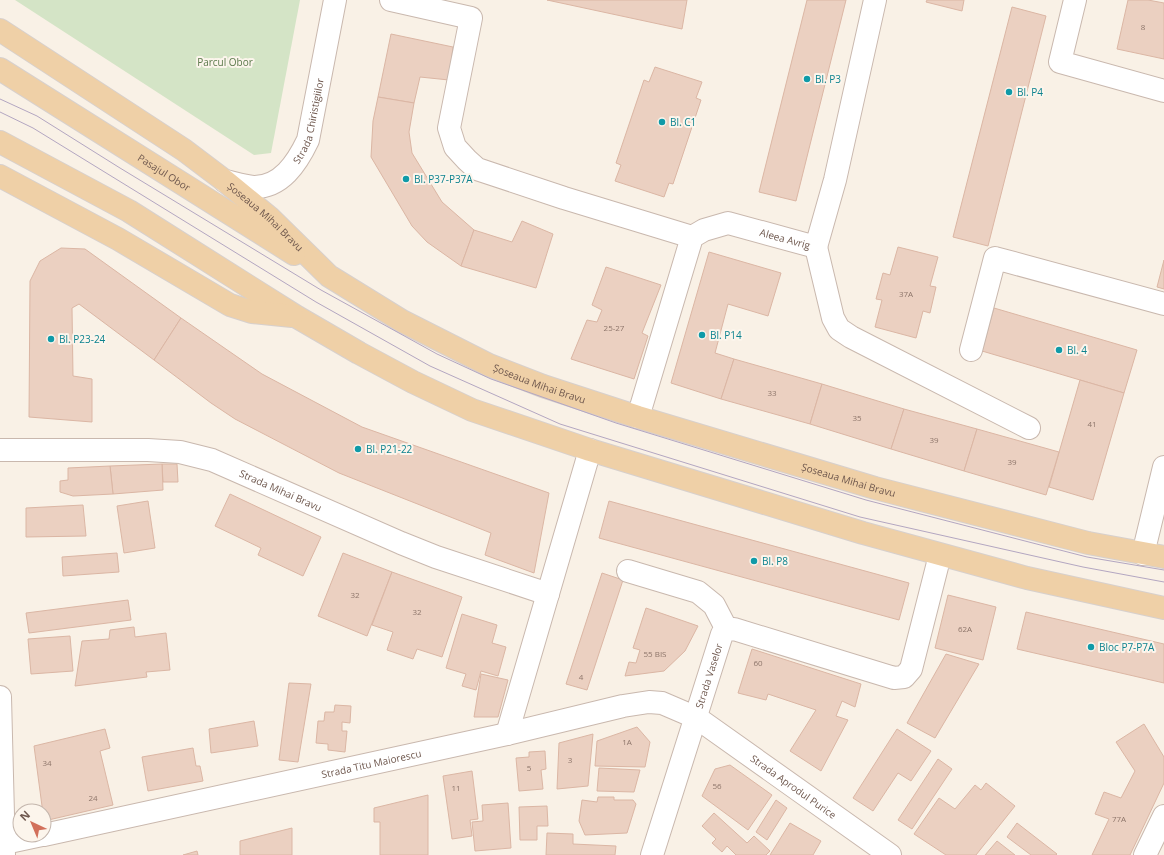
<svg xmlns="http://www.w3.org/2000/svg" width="1164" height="855" viewBox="0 0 1164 855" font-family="'Open Sans',sans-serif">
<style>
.green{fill:#d4e4c6}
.building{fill:#ebd0c1;stroke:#dbb6a4}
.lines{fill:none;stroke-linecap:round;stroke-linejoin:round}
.minor-casing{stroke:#c9b8ae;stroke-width:24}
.major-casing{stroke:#d7d0cd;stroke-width:24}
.minor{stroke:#fff;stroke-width:22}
.major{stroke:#efd0a7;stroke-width:22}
.tram{stroke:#b3a6c1;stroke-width:1}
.culture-dot{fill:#0f9aa8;stroke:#fcf5ec;stroke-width:1.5}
.labels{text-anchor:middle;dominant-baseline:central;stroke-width:4;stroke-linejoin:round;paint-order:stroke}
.number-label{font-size:8px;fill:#8e766b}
.park-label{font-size:10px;fill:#5b794b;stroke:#fcf5ec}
.culture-label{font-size:10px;fill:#0d838f;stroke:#fcf5ec;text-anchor:start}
.street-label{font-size:10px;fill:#6f584e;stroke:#fcf5ec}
</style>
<rect width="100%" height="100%" fill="#f9f1e6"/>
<polygon class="green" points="15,0 300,0 271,153 254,155"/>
<g class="building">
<polygon points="547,0 687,0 682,29"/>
<polygon points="807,0 846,0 796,201 759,192"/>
<polygon points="927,0 964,0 962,11 926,2"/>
<polygon points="1128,0 1148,0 1164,3 1164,59 1117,49"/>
<polygon points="1012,7 1046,16 988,246 953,237"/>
<polygon points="391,34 453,47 449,80 420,77 414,103 378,97"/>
<polygon points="655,67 702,82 696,98 701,100 673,184 669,183 664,197 615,181 621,165 616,163 644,80 649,82"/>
<polygon points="378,97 414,103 409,132 412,153 442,202 474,230 461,266 427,242 412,226 371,157 373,121"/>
<polygon points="522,221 553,234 536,288 461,266 474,230 512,242"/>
<polygon points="898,247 938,257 930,286 936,287 930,313 923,311 916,338 875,327 882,300 876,299 883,273 890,275"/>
<polygon points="61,248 85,249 181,318 154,360 79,304 72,308 73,376 92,379 92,422 29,417 30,281 40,261"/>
<polygon points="709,252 781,273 768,316 728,304 715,353 734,359 721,399 671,383"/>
<polygon points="1164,260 1164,289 1157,287"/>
<polygon points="606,267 661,285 642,333 648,336 634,379 571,359 587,320 597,322 602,310 592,305"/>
<polygon points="994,308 1137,350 1124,393 982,351"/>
<polygon points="181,318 262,374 362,427 549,493 534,573 485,555 491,533 339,473 235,419 211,403 154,360"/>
<polygon points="734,359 822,384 810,424 721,399"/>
<polygon points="1080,380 1124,393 1093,500 1049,487"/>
<polygon points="822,384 904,409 891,449 810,424"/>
<polygon points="904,409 977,429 964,471 891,449"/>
<polygon points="977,429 1059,452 1046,495 964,471"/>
<polygon points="162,464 177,464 178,482 163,482"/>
<polygon points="162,464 163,490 113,494 110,466"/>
<polygon points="110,466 113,494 73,496 60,492 60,481 68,480 68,468"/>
<polygon points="230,494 321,537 303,576 258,555 261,548 215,526"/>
<polygon points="148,501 155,548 124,553 117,506"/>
<polygon points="609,501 909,583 899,620 599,538"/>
<polygon points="83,505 86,536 26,537 26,508"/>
<polygon points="117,553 119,572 63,576 62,557"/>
<polygon points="343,553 392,572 367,636 318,616"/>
<polygon points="392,572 462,597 442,657 417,649 413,659 387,650 393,632 372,625"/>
<polygon points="602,573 623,580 587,690 566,684"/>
<polygon points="948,595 996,607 983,660 935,648"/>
<polygon points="128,600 131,620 29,633 26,613"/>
<polygon points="646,608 698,626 685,651 664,671 625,676 629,662 636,663 640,650 633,648"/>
<polygon points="1026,612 1164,644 1164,683 1017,649"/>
<polygon points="462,614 497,625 492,643 506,647 498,676 481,671 476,690 462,686 466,674 446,668"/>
<polygon points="134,627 135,637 166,633 170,670 146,672 147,677 75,686 82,641 109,639 110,630"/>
<polygon points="70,636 73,671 31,674 28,639"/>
<polygon points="752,649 861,684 855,707 842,701 836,716 848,720 821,771 790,751 816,710 768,694 766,700 738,693"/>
<polygon points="946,654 979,664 935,738 907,723"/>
<polygon points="481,674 508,680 498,717 474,717"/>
<polygon points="289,683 311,684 298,762 279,760"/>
<polygon points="335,705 351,706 350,723 342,722 342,731 347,731 345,752 328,750 328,744 316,743 318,721 324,721 325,712 334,712"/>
<polygon points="254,721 258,746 211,753 209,729"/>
<polygon points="1144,724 1164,757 1164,783 1130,855 1092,855 1109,819 1095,814 1104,792 1121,798 1135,771 1116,742"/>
<polygon points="637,727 650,742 645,767 595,766 597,741"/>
<polygon points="105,729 110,748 100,751 113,805 44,821 34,746"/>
<polygon points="897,729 931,751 911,781 898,773 873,811 853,798"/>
<polygon points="593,734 588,786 557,789 559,743"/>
<polygon points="193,748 196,766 200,766 203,781 148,791 142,757"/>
<polygon points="545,751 546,769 541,770 543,789 519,791 516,758 529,757 529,752"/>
<polygon points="938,759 952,769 912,829 898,820"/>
<polygon points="730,765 772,795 748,830 702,796 715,769"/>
<polygon points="599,768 640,770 634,792 597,791"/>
<polygon points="472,771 478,819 470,820 472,836 452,839 443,776"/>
<polygon points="986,783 1015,806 976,855 946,855 914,834 939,798 955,809 975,785 981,790"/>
<polygon points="428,795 428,855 380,855 380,822 374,822 374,808"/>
<polygon points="598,797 614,797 614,800 633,800 636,804 627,833 585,835 579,821 582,800 597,802"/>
<polygon points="776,800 787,808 767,840 756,832"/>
<polygon points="508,803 511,848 475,851 472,822 483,821 482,805"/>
<polygon points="547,806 548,826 537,826 537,840 520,840 519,807"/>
<polygon points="714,813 747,843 754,836 770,851 766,855 736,855 727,846 722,852 712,843 716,839 702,826"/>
<polygon points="790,823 821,841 813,855 770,855"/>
<polygon points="1017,823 1057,854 1056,855 1031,855 1007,837"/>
<polygon points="292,828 292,855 240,855 240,841"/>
<polygon points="547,833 573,834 573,844 616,846 615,855 546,855"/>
<polygon points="997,841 1015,855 985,855"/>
<polygon points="197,851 198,855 183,855"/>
</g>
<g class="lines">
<defs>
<g id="minor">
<polyline points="391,0 471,18 449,128 455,147 467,160 477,169 564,198 692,237"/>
<polyline points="1075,0 1060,62 1164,91"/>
<path id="s1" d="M225,181C234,183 244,186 253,187C281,188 297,163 308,140L335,0"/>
<polyline points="816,247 833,318 839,329 851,337 1029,428"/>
<polyline points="971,350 995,258 1164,304"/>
<path id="s2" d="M638,417L692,237L704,230L728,223L816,247L835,180L875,0"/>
<path id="s3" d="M0,450H148L180,452L212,460L401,543L436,557L548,594"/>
<polyline points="1143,554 1164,467"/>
<polyline points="628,571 698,592 714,605 727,630"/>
<polyline points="0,697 4,855"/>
<polyline points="507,734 590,450"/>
<path id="s4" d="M44,835L507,734L623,706L649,702L662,703L697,718L890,855"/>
<polyline points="0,844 42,835"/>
<path id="s5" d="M652,855L722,634L727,630L734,629L894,678L904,677L911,669L940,555"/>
<polyline points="1145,855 1164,816"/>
</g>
<g id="major">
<path id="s6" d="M0,30L184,150L225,181L270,218L329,276L402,321L489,365L543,386L638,417L875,488L1088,543L1164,557"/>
<path id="s7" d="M0,69L294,254"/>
<polyline points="0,142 129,211 297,317 359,353 413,382 472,410 590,450 863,533 1027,578 1164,608"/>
<polyline points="0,176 118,239 230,305 252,312 292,316"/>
</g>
</defs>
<use href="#minor" class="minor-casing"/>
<use href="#major" class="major-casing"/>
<use href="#minor" class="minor"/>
<use href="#major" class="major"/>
<g class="tram">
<polyline points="0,99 37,116 120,168 321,290 437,354 491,379 616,423 866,500 1087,557 1164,570"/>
<polyline points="0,112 33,128 316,302 430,366 560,424 860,517 1083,567 1164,582"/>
</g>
</g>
<g class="culture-dot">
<circle cx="807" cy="79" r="4"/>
<circle cx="1009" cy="92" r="4"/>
<circle cx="662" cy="122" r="4"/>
<circle cx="406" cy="179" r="4"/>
<circle cx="702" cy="335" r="4"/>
<circle cx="51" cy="339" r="4"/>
<circle cx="1059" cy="350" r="4"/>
<circle cx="358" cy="449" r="4"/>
<circle cx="754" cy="561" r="4"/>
<circle cx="1091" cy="647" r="4"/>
</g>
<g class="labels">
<g class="number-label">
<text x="1143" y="26">8</text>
<text x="906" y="293">37A</text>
<text x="614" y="327">25-27</text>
<text x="772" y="392">33</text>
<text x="857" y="417">35</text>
<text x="1092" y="423">41</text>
<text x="934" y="439">39</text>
<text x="1012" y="461">39</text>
<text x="355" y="594">32</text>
<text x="417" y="611">32</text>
<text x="965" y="628">62A</text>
<text x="655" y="653">55 BIS</text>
<text x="758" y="662">60</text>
<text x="581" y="676">4</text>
<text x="627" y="741">1A</text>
<text x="570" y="759">3</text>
<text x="47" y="762">34</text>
<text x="529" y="767">5</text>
<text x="717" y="785">56</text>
<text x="456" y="787">11</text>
<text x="93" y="797">24</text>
<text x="1119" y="818">77A</text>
</g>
<g class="park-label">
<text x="225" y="62">Parcul Obor</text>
</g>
<g class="culture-label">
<text x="815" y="79">Bl. P3</text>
<text x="1017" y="92">Bl. P4</text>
<text x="670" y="122">Bl. C1</text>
<text x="414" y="179">Bl. P37-P37A</text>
<text x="710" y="335">Bl. P14</text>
<text x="59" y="339">Bl. P23-24</text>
<text x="1067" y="350">Bl. 4</text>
<text x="366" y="449">Bl. P21-22</text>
<text x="762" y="561">Bl. P8</text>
<text x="1099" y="647">Bloc P7-P7A</text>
</g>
<g class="street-label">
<text stroke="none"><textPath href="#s1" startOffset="124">Strada Chiristigiilor</textPath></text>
<text stroke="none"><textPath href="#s7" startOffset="194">Pasajul Obor</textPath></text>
<text stroke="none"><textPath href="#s6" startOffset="325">Șoseaua Mihai Bravu</textPath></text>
<text stroke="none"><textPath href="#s2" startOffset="286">Aleea Avrig</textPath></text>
<text stroke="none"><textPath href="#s6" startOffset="649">Șoseaua Mihai Bravu</textPath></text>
<text stroke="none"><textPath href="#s6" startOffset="973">Șoseaua Mihai Bravu</textPath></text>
<text stroke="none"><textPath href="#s3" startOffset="288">Strada Mihai Bravu</textPath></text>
<text stroke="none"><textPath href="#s5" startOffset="188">Strada Vaselor</textPath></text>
<text stroke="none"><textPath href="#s4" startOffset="335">Strada Titu Maiorescu</textPath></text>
<text stroke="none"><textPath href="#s4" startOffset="789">Strada Aprodul Purice</textPath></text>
</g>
</g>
<g transform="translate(32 823) rotate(316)"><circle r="19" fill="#fcf5ec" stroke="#c4b6ad"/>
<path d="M0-3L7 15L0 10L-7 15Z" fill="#d2705b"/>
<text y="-6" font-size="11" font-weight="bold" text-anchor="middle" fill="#6f584e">N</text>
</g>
</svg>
